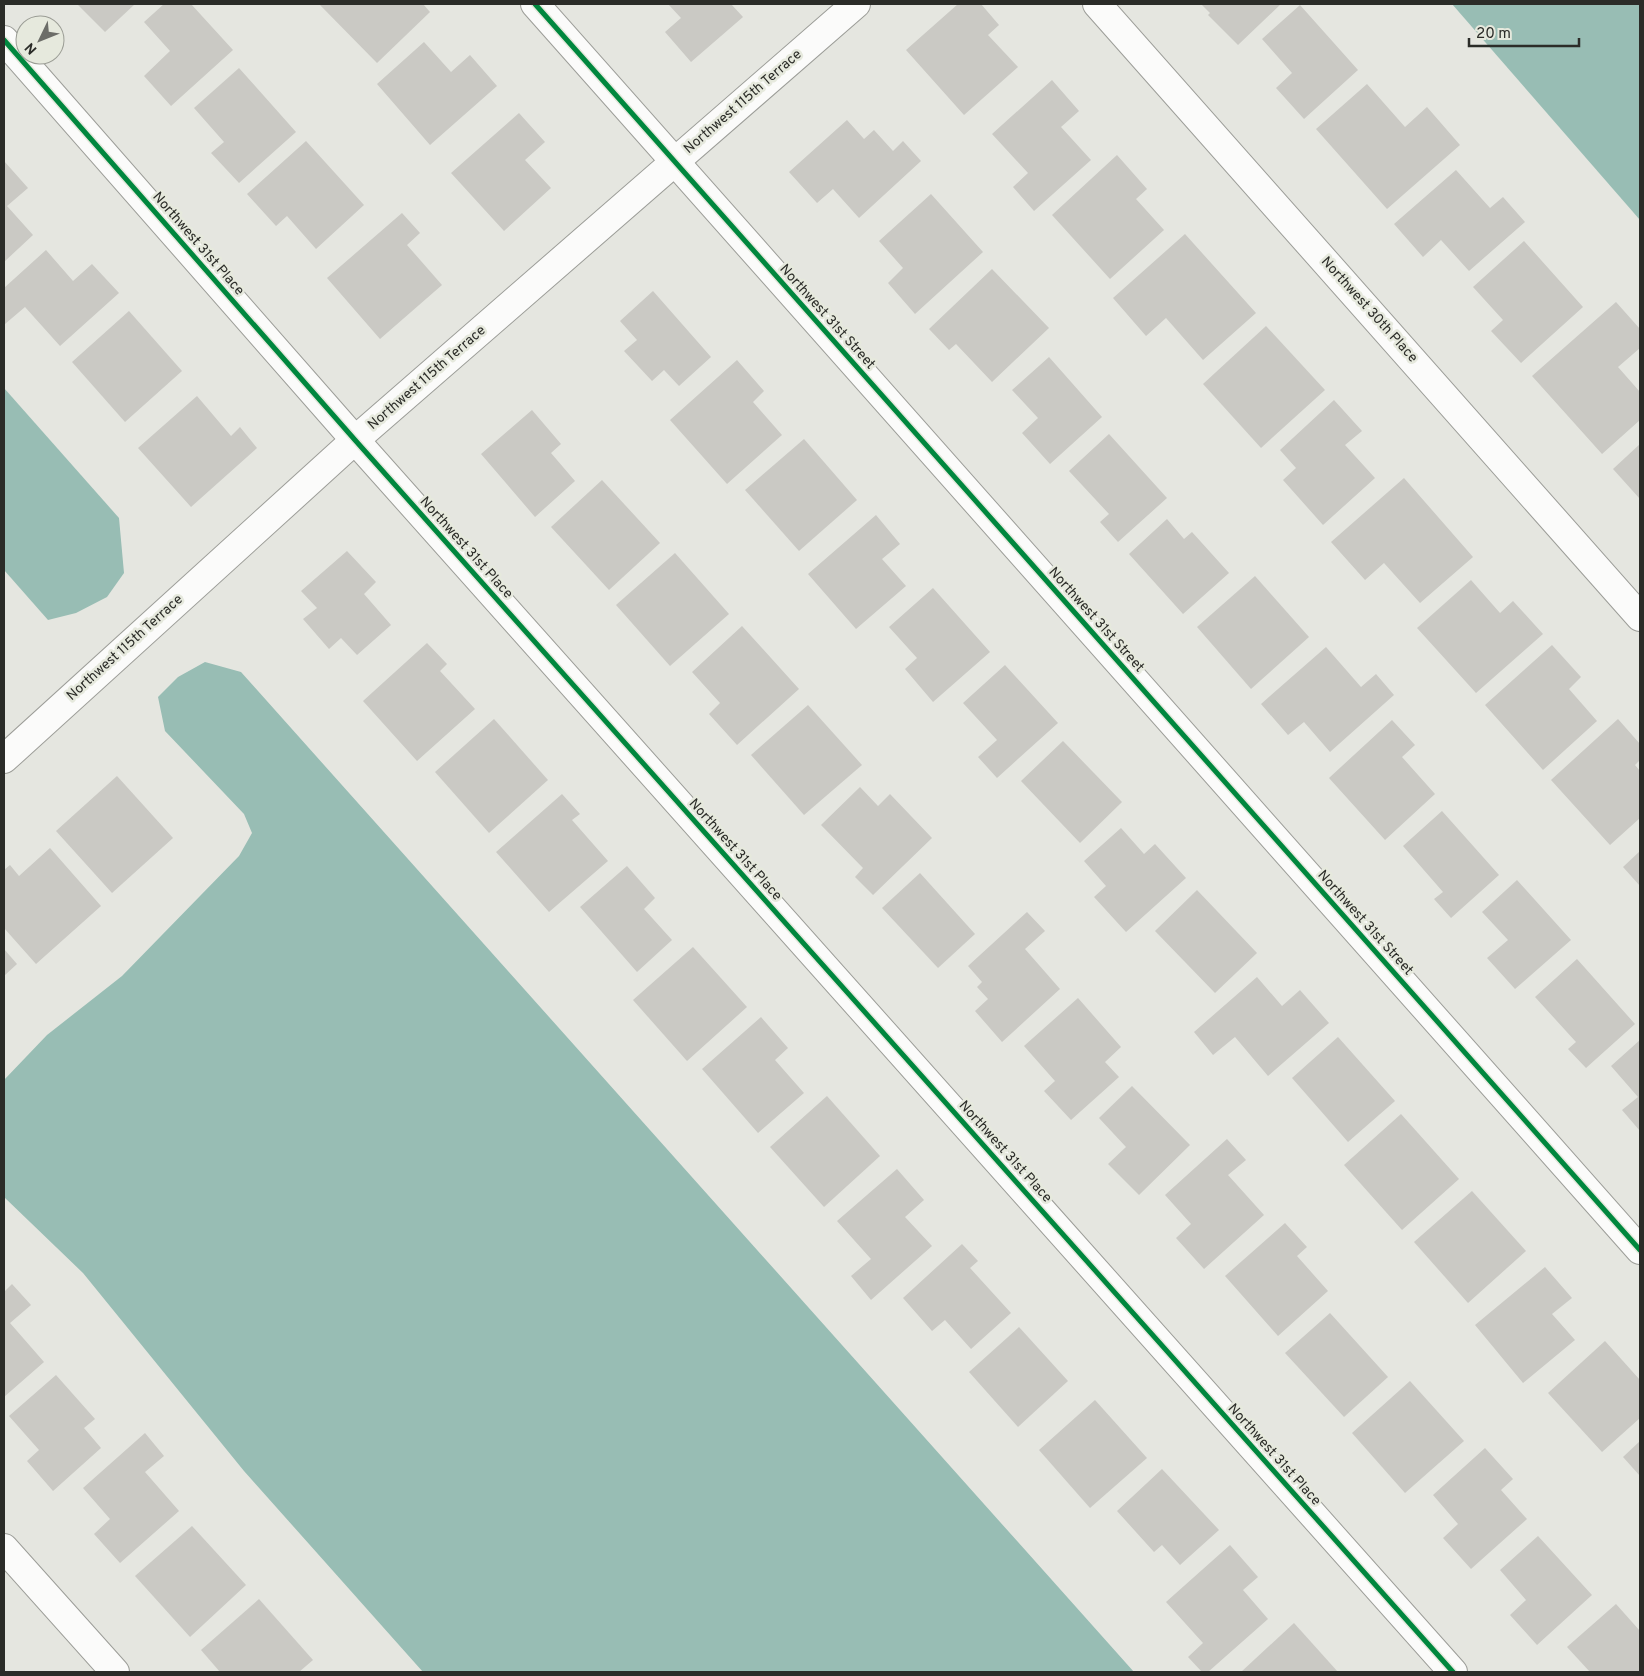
<svg xmlns="http://www.w3.org/2000/svg" width="1644" height="1676" viewBox="0 0 1644 1676" font-family="Overpass,sans-serif">
<style>
.water{fill:#98bdb4}
.building{fill:#cac9c4}
.lines{fill:none;stroke-linecap:round;stroke-linejoin:round}
.minor-casing{stroke:#9c9d98;stroke-width:30}
.minor{stroke:#fbfbfa;stroke-width:28}
.cycleway-casing{stroke:#e6e9dd;stroke-width:8}
.cycleway{stroke:#00873e;stroke-width:5}
.labels{text-anchor:middle;dominant-baseline:central;stroke-width:5;stroke-linejoin:round;paint-order:stroke}
.street-label{font-size:14px;fill:#2b2c28;stroke:#e6e9dd}
</style>
<rect width="100%" height="100%" fill="#e5e6e0"/>
<g class="water">
<polygon points="1452,4 1640,4 1640,220"/>
<polygon points="4,388 119,518 124,573 107,597 76,613 48,620 4,570"/>
<polygon points="205,662 241,672 1134,1672 423,1672 244,1471 83,1273 4,1197 4,1080 47,1035 122,976 239,856 252,833 244,814 165,731 158,697 178,677"/>
</g>
<g class="building">
<polygon points="77,4 135,4 105,32"/>
<polygon points="164,4 191,4 233,50 171,106 144,76 170,51 144,22"/>
<polygon points="319,4 423,4 430,12 377,63"/>
<polygon points="668,4 731,4 743,17 691,62 665,32 681,18"/>
<polygon points="958,4 981,4 999,25 988,35 1018,67 964,115 906,50"/>
<polygon points="1201,4 1281,4 1238,45 1208,15 1210,13"/>
<polygon points="1300,5 1358,70 1304,119 1276,88 1292,73 1262,39"/>
<polygon points="424,42 451,72 470,55 497,86 430,145 377,84"/>
<polygon points="239,68 296,132 239,183 211,153 224,142 194,108"/>
<polygon points="1052,80 1079,111 1061,127 1091,160 1034,211 1013,187 1028,173 992,134"/>
<polygon points="1367,84 1405,127 1427,107 1460,145 1387,209 1316,129"/>
<polygon points="519,113 545,142 525,160 551,188 504,231 451,173"/>
<polygon points="847,120 864,139 874,130 893,151 903,141 921,161 859,218 833,189 817,203 789,172"/>
<polygon points="306,141 364,205 316,249 287,216 276,226 247,194"/>
<polygon points="1117,155 1147,189 1136,199 1164,230 1110,279 1052,215"/>
<polygon points="4,161 28,188 7,206 33,235 4,262"/>
<polygon points="1456,170 1490,208 1503,197 1525,222 1469,271 1441,240 1423,257 1394,224"/>
<polygon points="931,194 983,252 915,314 888,283 903,268 879,241"/>
<polygon points="402,213 420,233 407,245 442,285 380,339 327,278"/>
<polygon points="1185,234 1256,313 1203,360 1166,318 1146,336 1113,298"/>
<polygon points="1524,241 1583,307 1521,363 1491,331 1503,320 1473,287"/>
<polygon points="46,250 73,281 92,264 119,293 60,346 25,307 5,324 4,322 4,288"/>
<polygon points="992,269 1049,328 992,382 956,344 949,350 929,329"/>
<polygon points="653,291 711,357 679,386 664,370 652,381 624,351 637,340 620,321"/>
<polygon points="1616,302 1640,329 1640,348 1618,367 1640,392 1640,420 1602,454 1532,376"/>
<polygon points="129,311 182,371 125,422 72,362"/>
<polygon points="1266,326 1325,390 1261,448 1203,384"/>
<polygon points="1049,357 1102,417 1050,464 1022,433 1038,418 1012,390"/>
<polygon points="737,360 764,391 753,402 782,435 727,484 670,420"/>
<polygon points="197,396 231,436 240,427 257,448 191,507 138,448"/>
<polygon points="1334,400 1362,431 1345,445 1375,478 1323,525 1283,480 1296,468 1280,450"/>
<polygon points="532,410 561,444 551,453 575,481 535,517 481,454"/>
<polygon points="1109,434 1167,498 1118,542 1100,522 1109,514 1069,471"/>
<polygon points="804,439 857,500 799,551 745,490"/>
<polygon points="1640,444 1640,499 1613,469"/>
<polygon points="1404,478 1473,557 1420,603 1384,563 1365,580 1331,542"/>
<polygon points="602,480 660,543 609,590 551,527"/>
<polygon points="876,515 900,544 882,559 906,586 856,629 808,574"/>
<polygon points="1167,519 1184,539 1192,532 1229,573 1183,614 1129,554"/>
<polygon points="347,551 376,582 364,594 391,625 357,655 341,638 329,649 303,619 317,608 301,591"/>
<polygon points="675,553 729,614 670,666 616,605"/>
<polygon points="1255,576 1309,637 1251,689 1197,627"/>
<polygon points="1471,580 1500,613 1513,601 1543,634 1476,693 1417,628"/>
<polygon points="933,588 990,652 933,702 905,669 917,658 889,627"/>
<polygon points="742,626 799,689 737,745 709,714 720,703 692,672"/>
<polygon points="427,643 447,664 440,671 475,709 417,761 363,701"/>
<polygon points="1552,645 1581,677 1569,689 1597,721 1543,770 1485,705"/>
<polygon points="1326,647 1361,687 1376,674 1394,695 1330,752 1304,722 1288,735 1261,704"/>
<polygon points="1005,665 1058,723 997,778 978,757 997,740 963,703"/>
<polygon points="808,705 862,765 804,815 751,755"/>
<polygon points="494,719 548,780 489,833 435,772"/>
<polygon points="1618,719 1640,744 1640,760 1635,765 1640,771 1640,818 1610,845 1551,780"/>
<polygon points="1392,720 1415,745 1402,757 1435,794 1385,840 1329,778"/>
<polygon points="1063,741 1122,802 1080,843 1021,781"/>
<polygon points="117,776 173,838 112,893 56,831"/>
<polygon points="860,787 878,806 890,794 932,838 873,895 855,877 863,868 821,825"/>
<polygon points="562,794 580,814 572,820 608,861 549,912 496,852"/>
<polygon points="1442,811 1499,875 1451,918 1434,899 1443,892 1403,846"/>
<polygon points="1121,828 1144,854 1155,844 1186,878 1126,932 1094,897 1106,886 1084,861"/>
<polygon points="50,848 101,906 36,964 4,928 4,870 10,865 19,876"/>
<polygon points="1640,851 1640,886 1623,867"/>
<polygon points="627,866 655,898 644,909 672,940 637,972 580,907"/>
<polygon points="920,873 975,934 938,968 882,908"/>
<polygon points="1517,880 1571,940 1515,989 1487,958 1508,940 1482,912"/>
<polygon points="1197,890 1257,953 1215,993 1155,931"/>
<polygon points="1027,912 1045,931 1025,949 1060,989 1002,1042 975,1011 988,999 977,987 982,982 968,966"/>
<polygon points="693,947 747,1007 687,1061 633,1000"/>
<polygon points="4,949 17,964 4,976"/>
<polygon points="1577,959 1635,1024 1586,1068 1568,1049 1576,1042 1535,997"/>
<polygon points="1257,977 1282,1006 1300,990 1329,1023 1268,1076 1235,1037 1213,1055 1194,1032"/>
<polygon points="1078,998 1121,1047 1105,1062 1119,1077 1071,1120 1044,1091 1055,1081 1024,1046"/>
<polygon points="761,1017 788,1048 775,1060 804,1093 758,1133 702,1069"/>
<polygon points="1338,1037 1395,1101 1348,1142 1292,1078"/>
<polygon points="1640,1040 1640,1131 1622,1110 1638,1097 1611,1066"/>
<polygon points="1132,1086 1190,1145 1139,1195 1108,1164 1126,1147 1099,1118"/>
<polygon points="827,1096 880,1156 824,1207 770,1147"/>
<polygon points="1401,1114 1459,1179 1402,1230 1344,1165"/>
<polygon points="1227,1139 1246,1160 1228,1175 1264,1215 1204,1269 1176,1238 1191,1224 1165,1195"/>
<polygon points="897,1169 924,1200 905,1217 932,1246 871,1300 851,1276 871,1259 837,1221"/>
<polygon points="1472,1191 1526,1251 1468,1303 1414,1242"/>
<polygon points="1285,1223 1307,1247 1297,1256 1328,1291 1278,1336 1225,1276"/>
<polygon points="962,1244 978,1261 970,1268 1011,1313 971,1349 945,1320 932,1331 903,1298"/>
<polygon points="1545,1267 1572,1298 1552,1314 1575,1340 1523,1383 1475,1325"/>
<polygon points="12,1284 31,1305 10,1323 44,1362 4,1397 4,1292"/>
<polygon points="1330,1313 1388,1377 1344,1417 1285,1353"/>
<polygon points="1019,1327 1068,1381 1018,1427 969,1372"/>
<polygon points="1605,1341 1640,1380 1640,1418 1602,1452 1548,1393"/>
<polygon points="56,1375 95,1419 84,1428 101,1448 53,1491 27,1461 39,1450 9,1416"/>
<polygon points="1410,1381 1464,1441 1405,1493 1352,1433"/>
<polygon points="1095,1400 1147,1458 1090,1508 1039,1450"/>
<polygon points="145,1433 164,1456 145,1472 179,1511 120,1563 94,1534 110,1519 83,1488"/>
<polygon points="1640,1441 1640,1476 1623,1457"/>
<polygon points="1485,1448 1513,1479 1501,1490 1527,1519 1471,1569 1443,1538 1458,1524 1433,1495"/>
<polygon points="1162,1469 1219,1530 1180,1565 1162,1545 1154,1552 1117,1511"/>
<polygon points="192,1526 246,1585 190,1637 135,1576"/>
<polygon points="1538,1536 1592,1595 1537,1645 1510,1615 1526,1600 1500,1570"/>
<polygon points="1230,1545 1258,1577 1243,1590 1268,1619 1208,1672 1202,1672 1188,1657 1203,1643 1166,1602"/>
<polygon points="259,1599 313,1660 299,1672 220,1672 201,1650"/>
<polygon points="1616,1604 1640,1631 1640,1672 1590,1672 1567,1647"/>
<polygon points="1294,1623 1338,1672 1241,1672"/>
</g>
<g class="lines">
<defs>
<g id="minor">
<polyline points="535,4 1640,1250"/>
<polyline points="1097,4 1640,617"/>
<polyline points="4,40 355,440 1453,1672"/>
<polyline points="4,759 355,440 856,4"/>
<polyline points="4,1548 115,1672"/>
</g>
</defs>
<use href="#minor" class="minor-casing"/>
<use href="#minor" class="minor"/>
<defs>
<g id="cycleway">
<polyline points="535,4 1640,1250"/>
<polyline points="4,40 355,440 1453,1672"/>
</g>
</defs>
<use href="#cycleway" class="cycleway-casing"/>
<use href="#cycleway" class="cycleway"/>
</g>
<g class="labels">
<g class="street-label">
<text transform="translate(743 102) rotate(-41)">Northwest 115th Terrace</text>
<text transform="translate(198 244) rotate(49)">Northwest 31st Place</text>
<text transform="translate(1369 310) rotate(48)">Northwest 30th Place</text>
<text transform="translate(827 317) rotate(48)">Northwest 31st Street</text>
<text transform="translate(427 378) rotate(-41)">Northwest 115th Terrace</text>
<text transform="translate(466 548) rotate(48)">Northwest 31st Place</text>
<text transform="translate(1096 620) rotate(48)">Northwest 31st Street</text>
<text transform="translate(125 648) rotate(-42)">Northwest 115th Terrace</text>
<text transform="translate(735 850) rotate(48)">Northwest 31st Place</text>
<text transform="translate(1365 923) rotate(48)">Northwest 31st Street</text>
<text transform="translate(1005 1152) rotate(48)">Northwest 31st Place</text>
<text transform="translate(1274 1455) rotate(48)">Northwest 31st Place</text>
</g>
</g>
<rect width="1644" height="1676" fill="none" stroke="#2b2c28" stroke-width="10"/>
<g transform="translate(40 40) rotate(227)"><circle r="24" fill="#e6e9dd" stroke="#9b9d95"/>
<path d="M0-4L9 19L0 12L-9 19Z" fill="#6c6d68"/>
<text y="-8" font-size="14" font-weight="bold" text-anchor="middle" fill="#2b2c28">N</text>
</g>
<path d="M1469 38v8h110v-8" fill="none" stroke="#2b2c28" stroke-width="2.5"/>
<text x="1476" y="38" font-size="15" fill="#2b2c28" stroke="#e6e9dd" stroke-width="4" paint-order="stroke">20 m</text>
</svg>
